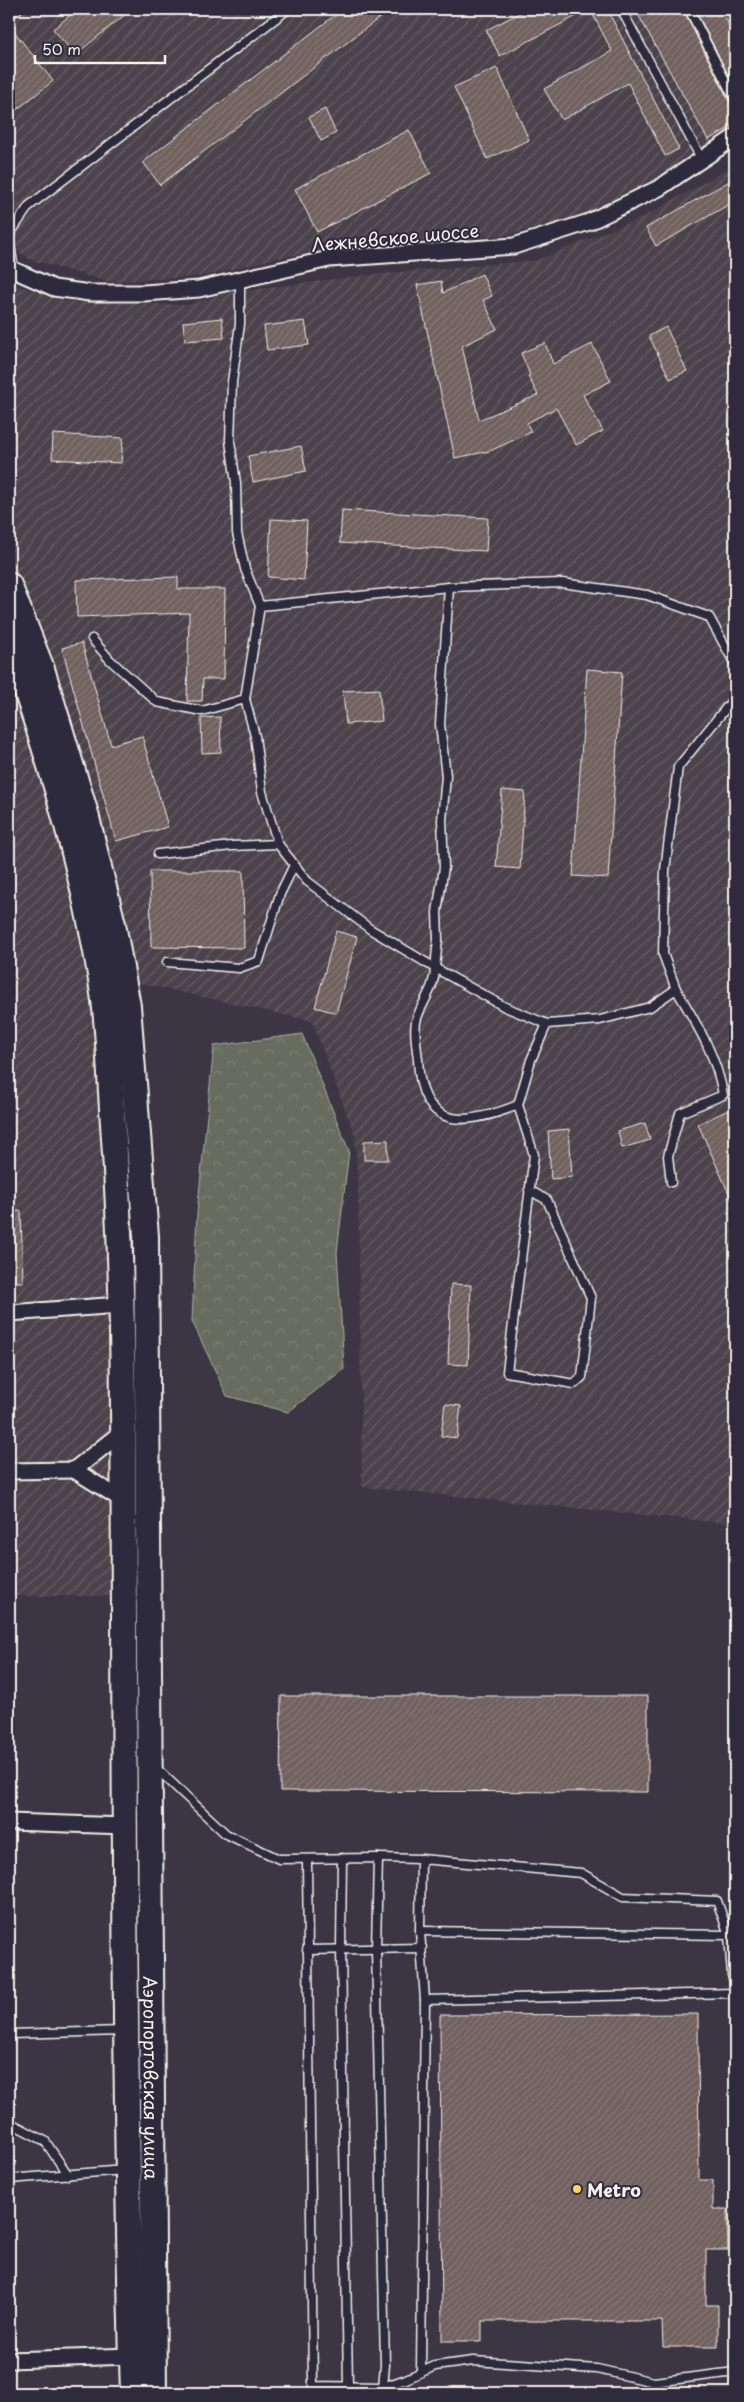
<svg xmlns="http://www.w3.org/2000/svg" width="744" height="2402" viewBox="0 0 744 2402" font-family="'Playpen Sans',sans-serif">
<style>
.industrial{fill:url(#industrial-furrows)}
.forest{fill:url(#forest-crowns);stroke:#aeaea4}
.building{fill:url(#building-hatch);stroke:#f4f1e8}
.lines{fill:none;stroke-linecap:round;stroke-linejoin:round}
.lane-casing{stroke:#f4f1e8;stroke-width:11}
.street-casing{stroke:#f4f1e8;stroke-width:19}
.primary-casing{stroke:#f4f1e8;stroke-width:28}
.lane{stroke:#2f2a3d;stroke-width:8}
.street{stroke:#2f2a3d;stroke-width:15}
.primary{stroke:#2f2a3d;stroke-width:24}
.poi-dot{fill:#ffd166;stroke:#2f2a3d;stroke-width:2}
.labels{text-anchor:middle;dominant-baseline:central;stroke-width:4;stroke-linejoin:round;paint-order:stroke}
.street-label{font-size:18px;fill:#f4f1e8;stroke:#2f2a3d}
.poi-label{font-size:18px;font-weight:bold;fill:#f4f1e8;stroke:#2f2a3d;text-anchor:start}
</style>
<defs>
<pattern id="industrial-furrows" width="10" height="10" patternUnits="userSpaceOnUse" patternTransform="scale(1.25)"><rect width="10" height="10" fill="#4c424c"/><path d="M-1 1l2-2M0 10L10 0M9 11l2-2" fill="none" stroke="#665e66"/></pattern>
<pattern id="forest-crowns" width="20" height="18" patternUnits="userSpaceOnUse" patternTransform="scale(1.25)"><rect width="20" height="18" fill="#686c5f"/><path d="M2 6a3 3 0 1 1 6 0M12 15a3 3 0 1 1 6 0" fill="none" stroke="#7e8176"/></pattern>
<pattern id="building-hatch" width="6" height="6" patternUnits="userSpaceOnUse" patternTransform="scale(1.25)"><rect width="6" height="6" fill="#70615e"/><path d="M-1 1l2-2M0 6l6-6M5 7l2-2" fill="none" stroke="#857875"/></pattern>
</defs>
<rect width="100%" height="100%" fill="#3c3544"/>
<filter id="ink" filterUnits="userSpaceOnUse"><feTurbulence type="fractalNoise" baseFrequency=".02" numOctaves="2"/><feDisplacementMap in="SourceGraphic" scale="10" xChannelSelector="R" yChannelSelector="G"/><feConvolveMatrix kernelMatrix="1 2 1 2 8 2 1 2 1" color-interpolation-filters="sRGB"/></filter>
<g filter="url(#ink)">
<g class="industrial">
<polygon points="9,9 735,9 735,129 678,167 594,214 508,235 373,244 277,258 205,276 109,282 31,260 9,246"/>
<polygon points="735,165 735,1524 362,1487 358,1190 355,1136 312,1021 135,982 37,639 9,572 9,283 65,301 186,305 226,293 367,275 537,260 643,217"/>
<polygon points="9,680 21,715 63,864 94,1015 111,1246 111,1596 9,1596"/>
</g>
<polygon class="forest" points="302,1034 349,1151 337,1252 344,1369 288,1412 227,1396 192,1321 197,1214 214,1046"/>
<g class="building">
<polygon points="78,9 132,9 75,55 53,29"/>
<polygon points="343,9 391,9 160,185 143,162"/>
<polygon points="528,9 607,9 679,149 665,156 628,83 562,120 544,89 612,51 590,9 500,56 486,30"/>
<polygon points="635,9 683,9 730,103 735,106 735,125 708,140"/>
<polygon points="695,9 721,9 735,37 735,88"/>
<polygon points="9,25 53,81 9,116"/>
<polygon points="497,68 529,140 487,159 454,87"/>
<polygon points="325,109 336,133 321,141 309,117"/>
<polygon points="409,130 431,173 317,232 295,189"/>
<polygon points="735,178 735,201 656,246 646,228"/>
<polygon points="482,274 492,296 483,300 497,329 462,346 479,420 538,395 528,376 530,375 521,353 545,343 553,364 592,344 611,381 583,395 603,431 576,445 556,408 527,423 531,432 490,451 455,458 417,285 441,281 443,293"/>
<polygon points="222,318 224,338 185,341 183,322"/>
<polygon points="305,321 309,345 267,350 264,326"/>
<polygon points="666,327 687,371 670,379 649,336"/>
<polygon points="53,434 123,438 121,463 52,459"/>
<polygon points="301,446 306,471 253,482 248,456"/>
<polygon points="342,510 488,518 486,551 340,543"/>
<polygon points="271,519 307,521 304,580 268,577"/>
<polygon points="178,577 178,589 225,589 224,679 203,679 202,701 187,701 189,613 77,617 76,580"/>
<polygon points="82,643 111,745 142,736 168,827 116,841 62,648"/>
<polygon points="587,669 622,672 608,878 573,876"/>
<polygon points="379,689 382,721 346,724 343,691"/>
<polygon points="220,717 221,752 202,753 201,718"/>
<polygon points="502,790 525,792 520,869 496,867"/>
<polygon points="150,871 243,871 244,948 151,947"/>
<polygon points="336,931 357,937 336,1013 315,1007"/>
<polygon points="735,1107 735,1207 698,1124"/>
<polygon points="645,1123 650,1140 622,1148 618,1131"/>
<polygon points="569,1129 572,1177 551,1179 548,1131"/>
<polygon points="388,1140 388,1160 364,1160 364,1141"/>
<polygon points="9,1211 21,1211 23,1282 9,1282"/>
<polygon points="451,1284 471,1285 468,1365 448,1364"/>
<polygon points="445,1404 461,1406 457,1438 441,1436"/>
<polygon points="281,1696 648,1696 648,1792 280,1791"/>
<polygon points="698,2014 699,2180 713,2180 713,2209 727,2209 728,2250 706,2250 706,2305 718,2305 718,2347 663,2347 662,2321 482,2321 482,2341 442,2341 440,2015"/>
</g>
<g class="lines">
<defs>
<g id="lane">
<polyline points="621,9 702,160"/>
<polyline points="689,9 735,100"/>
<polyline points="9,15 18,9"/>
<polyline points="9,235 29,206 288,9"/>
<polyline points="9,238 14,270"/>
<polyline points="240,279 240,324 232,382 230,441 236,483 237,533 245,569 260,606"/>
<polyline points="449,587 440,724 446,776 442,820 444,867 437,912 438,939 435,968 505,1007 547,1024"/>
<polyline points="92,639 110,660 157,702 202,711 245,699 260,606 449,587 562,583 647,595 709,617 735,664"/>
<polyline points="245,699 255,736 262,792 278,844"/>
<path d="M158,854L232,846L278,844L307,881L370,929L435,968C435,988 423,1000 417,1018C413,1029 417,1048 418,1060C421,1132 465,1126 518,1105L531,1060L547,1024L600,1020L650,1007L676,989C696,1023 717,1056 723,1095L680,1113L668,1156L671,1182"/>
<polyline points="167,962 239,968 259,961 280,894 294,865"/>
<polyline points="676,989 663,954 665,870 678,767 735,697"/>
<polyline points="518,1105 534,1155 507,1372 574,1384 582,1377 591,1298 547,1200 529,1190"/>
<polyline points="156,1768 226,1834 279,1859 378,1858 376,1949 385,2365 383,2387 377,2393"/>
<polyline points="342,1858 341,1949 348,2387"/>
<polyline points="378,1858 421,1859 420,1931 425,2000 421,2372"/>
<polyline points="421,1859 581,1873 623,1897 717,1901 729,1935 732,1975 735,1983"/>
<polyline points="307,1863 313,2386 383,2387 406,2379 435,2366 473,2361 597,2369 654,2382 735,2372"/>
<polyline points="420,1931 729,1935"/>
<polyline points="307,1950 422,1948"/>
<polyline points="425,2000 735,1993"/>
<polyline points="9,2034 124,2031"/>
<polyline points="9,2122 45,2141 68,2175"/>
<polyline points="9,2179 125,2170"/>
</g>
<g id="street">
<polyline points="9,268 54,288 90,293 144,293 199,289 329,259 514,246 589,222 659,188 735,137"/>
<polyline points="9,1313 120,1305"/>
<polyline points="74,1470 124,1501"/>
<polyline points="9,1471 74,1470 122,1432"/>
<polyline points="9,1822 125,1826"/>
<polyline points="9,2360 132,2356"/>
</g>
<g id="primary">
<path id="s1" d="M9,585L42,669L86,814L113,924L128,1006L146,1236L154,2393"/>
<path d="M9,639C49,757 86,876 104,1000C109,1040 110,1083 113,1124C125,1286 123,1449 124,1612C125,1872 125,2133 133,2393"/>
</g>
</defs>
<use href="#lane" class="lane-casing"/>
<use href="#street" class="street-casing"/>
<use href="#primary" class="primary-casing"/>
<use href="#lane" class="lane"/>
<use href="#street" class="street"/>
<use href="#primary" class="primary"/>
</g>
</g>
<circle class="poi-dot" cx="577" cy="2189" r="5"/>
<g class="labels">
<g class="street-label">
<text transform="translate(395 237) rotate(-5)">Лежневское шоссе</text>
<text stroke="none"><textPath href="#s1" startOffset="1511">Аэропортовская улица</textPath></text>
</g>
<g class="poi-label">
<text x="587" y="2189">Metro</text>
</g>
</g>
<rect width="744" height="2402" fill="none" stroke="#2f2a3d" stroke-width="30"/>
<rect x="15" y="15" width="714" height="2372" fill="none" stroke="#f4f1e8" stroke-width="2" filter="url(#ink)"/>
<path d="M35 55v8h130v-8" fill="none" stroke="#f4f1e8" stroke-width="2.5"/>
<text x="42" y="55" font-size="15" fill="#f4f1e8" stroke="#2f2a3d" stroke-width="4" paint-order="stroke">50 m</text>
</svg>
